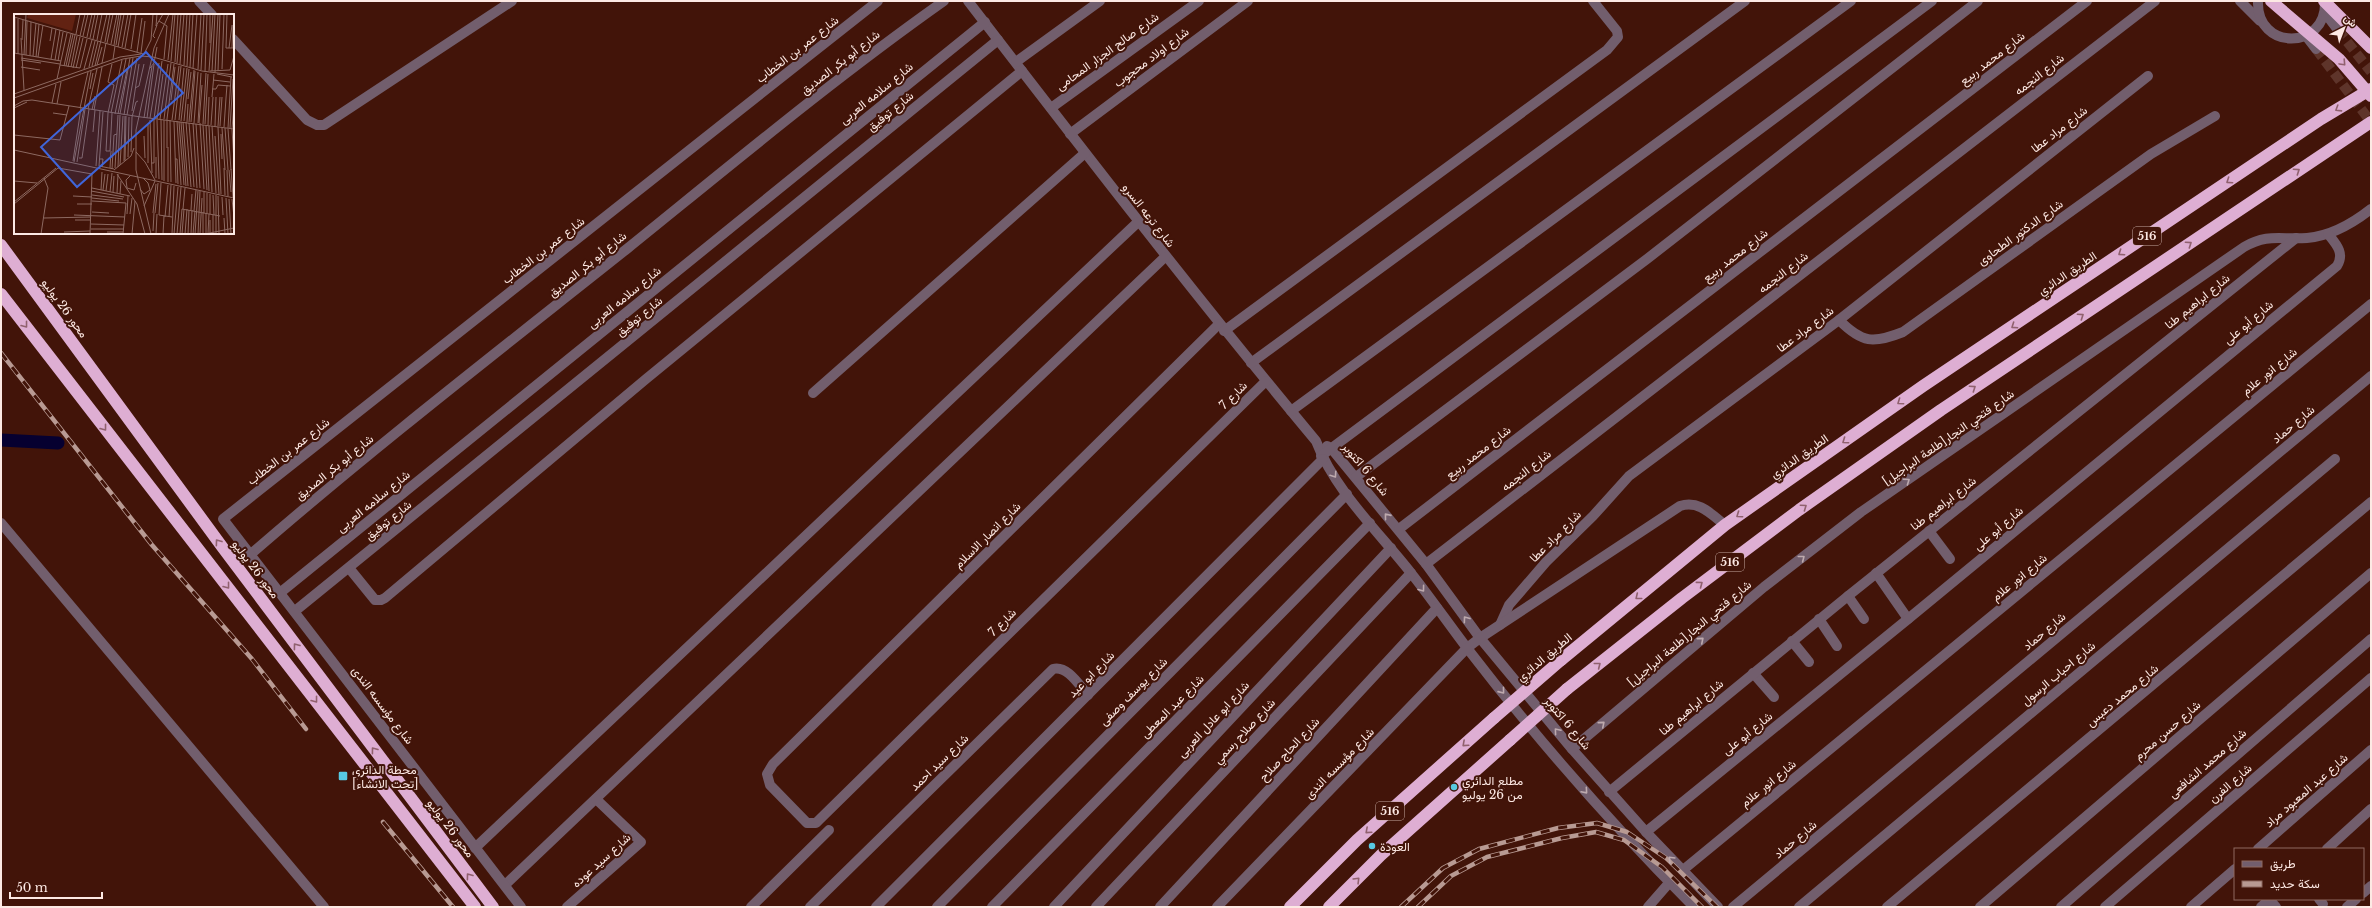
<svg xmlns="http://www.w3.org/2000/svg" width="2372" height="908" viewBox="0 0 2372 908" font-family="'Libre Baskerville',Vazirmatn,serif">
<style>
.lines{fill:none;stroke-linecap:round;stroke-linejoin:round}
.canal{stroke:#060030;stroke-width:13}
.minor-tunnel{stroke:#5e342a;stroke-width:10;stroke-dasharray:10 5;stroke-linecap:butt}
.minor{stroke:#725e6d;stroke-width:10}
.highway{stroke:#deaed3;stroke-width:12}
.rail-casing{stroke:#b89a93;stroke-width:4.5}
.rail{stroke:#421409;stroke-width:3;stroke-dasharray:9;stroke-linecap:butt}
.highway-bridge{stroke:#deaed3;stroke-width:12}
.oneway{stroke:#90616e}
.oneway2{stroke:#beaaae}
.poi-dot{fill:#57c9e2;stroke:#421409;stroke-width:1.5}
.labels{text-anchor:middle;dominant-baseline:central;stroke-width:4;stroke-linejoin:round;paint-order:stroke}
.shield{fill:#421409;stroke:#c5a9a2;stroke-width:1}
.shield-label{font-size:11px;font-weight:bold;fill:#fde9e4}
.street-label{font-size:12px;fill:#fde9e4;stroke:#421409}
.poi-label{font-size:12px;fill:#fde9e4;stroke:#421409;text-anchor:start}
.inset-road{fill:none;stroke:#8d6961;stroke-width:1}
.view{fill:#3f65da;fill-opacity:0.15;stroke:#3f65da;stroke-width:2}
.inset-edge{fill:none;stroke:#fde9e4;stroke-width:2}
</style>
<rect width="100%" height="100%" fill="#421409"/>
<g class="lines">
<polyline class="canal" points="1,440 58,443"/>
<g class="minor-tunnel">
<polyline points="2338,30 2371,72"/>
<polyline points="2316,49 2371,122"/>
</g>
<g class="minor">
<polyline points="199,1 212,15"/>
<path d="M968,1C1082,149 1196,297 1316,441C1335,491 1378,531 1411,573C1430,597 1448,623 1467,648C1537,739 1613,826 1694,907"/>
<polyline points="2240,1 2260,21"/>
<path d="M2258,1C2256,51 2327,51 2325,1"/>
<polyline points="2325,13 2338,30"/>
<polyline points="2306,36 2316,49"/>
<polyline points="233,39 307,120 317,125 324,125 512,1"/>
<polyline points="1016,62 1100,1"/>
<polyline points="1051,108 1199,1"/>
<polyline points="1070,134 1248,1"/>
<path d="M1839,320C1862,343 1873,344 1903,332L2151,154L2215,116"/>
<polyline points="1219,324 773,764 767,774 770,785 807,823 816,823 819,820 1266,381"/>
<polyline points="1224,331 1607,50 1618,37 1617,31 1593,1"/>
<polyline points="1251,363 1745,1"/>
<polyline points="813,393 1085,153"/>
<polyline points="1291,411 1851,1"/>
<polyline points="1327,446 1331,448 1426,564 1480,638 1572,749 1646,832 1718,907"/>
<polyline points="1321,456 1932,1"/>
<polyline points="1356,477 1647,259 1978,1"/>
<polyline points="1,523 324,907"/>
<polyline points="1399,529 2087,1"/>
<polyline points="1929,531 1950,559"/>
<path d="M251,554C373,448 501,349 628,248C732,164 835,78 944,1"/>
<polyline points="1426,564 2155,1"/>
<polyline points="349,568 375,600 381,600 385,598 646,379 1022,71"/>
<polyline points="1876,573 1908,619"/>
<polyline points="281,592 985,22"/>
<polyline points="1848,596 1864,619"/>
<polyline points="295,611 998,40"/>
<polyline points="1819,619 1837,646"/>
<polyline points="1500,625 1509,605 1546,562 1593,516 1629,476 1839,320 2148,76"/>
<polyline points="1792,641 1809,662"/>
<polyline points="1753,673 1774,697"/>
<path d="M1572,749L1764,587L1861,512L2244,247C2268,233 2281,240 2307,238C2331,236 2352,224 2371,209"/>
<polyline points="1609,792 1848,596 2296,238"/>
<path d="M1646,832L1908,619L2337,266C2345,253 2336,244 2328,234"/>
<polyline points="475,848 1138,222"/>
<polyline points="2258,849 2371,750"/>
<polyline points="2327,849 2371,809"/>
<polyline points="1683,870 2371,304"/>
<polyline points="505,885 1165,257"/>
<polyline points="2363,893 2371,886"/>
<polyline points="2269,899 2276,907"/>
<polyline points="2319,899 2323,904"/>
<polyline points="521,907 223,519 878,1"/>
<polyline points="567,907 641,842 596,799"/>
<polyline points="751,907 829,830"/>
<path d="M810,907L1053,669C1067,665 1079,685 1088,695"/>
<polyline points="876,907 1323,459"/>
<polyline points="937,907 1347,494"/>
<polyline points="992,907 1370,523"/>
<polyline points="1054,907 1391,548"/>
<polyline points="1096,907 1411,573"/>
<polyline points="1160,907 1437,608"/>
<path d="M1217,907L1467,648L1480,638L1680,506C1699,500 1711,514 1725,525"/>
<polyline points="1648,907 1669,883"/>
<polyline points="1733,907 2371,376"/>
<polyline points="1799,907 2335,459"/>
<polyline points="1887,907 2371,502"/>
<polyline points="1980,907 2371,573"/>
<polyline points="2061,907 2371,639"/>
<polyline points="2105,907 2371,678"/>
<polyline points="2191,907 2235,869"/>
<polyline points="2261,907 2270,899"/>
<polyline points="2347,907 2356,899"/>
</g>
<g class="highway">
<polyline points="1,245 223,548 493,907"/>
<polyline points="1,294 475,907"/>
<polyline points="1561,660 1725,525 1923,386 2321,119 2371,89"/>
<polyline points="1567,689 1682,598 1799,510 1941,410 2371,122"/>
<polyline points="1290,907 1357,840 1494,718"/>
<polyline points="1329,907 1381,855 1510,740"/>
</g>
<defs>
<g id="rail">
<polyline points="1,353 152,545 252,659 306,729"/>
<polyline points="383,822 453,907"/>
<polyline points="1401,907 1443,868 1479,849 1558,828 1597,823 1627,832 1666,858 1717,907"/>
<polyline points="1418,907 1451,876 1487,857 1562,838 1596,832 1624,840 1662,867 1702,907"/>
</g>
</defs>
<use href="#rail" class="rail-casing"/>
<use href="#rail" class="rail"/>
<g class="highway-bridge">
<polyline points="2271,1 2339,59 2371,96"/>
<polyline points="2324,1 2371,48"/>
<polyline points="1494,718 1561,660"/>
<polyline points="1510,740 1567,689"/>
</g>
</g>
<defs><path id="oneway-chevron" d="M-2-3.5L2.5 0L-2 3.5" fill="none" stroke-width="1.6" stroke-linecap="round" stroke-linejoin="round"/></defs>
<g class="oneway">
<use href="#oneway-chevron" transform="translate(2343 63) rotate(47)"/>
<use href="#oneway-chevron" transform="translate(2338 109) rotate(148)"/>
<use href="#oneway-chevron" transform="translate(2297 171) rotate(-34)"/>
<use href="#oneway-chevron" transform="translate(2229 181) rotate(146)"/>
<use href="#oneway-chevron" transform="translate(2189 244) rotate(-34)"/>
<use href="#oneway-chevron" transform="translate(2121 253) rotate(146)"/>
<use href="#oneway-chevron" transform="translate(2081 316) rotate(-34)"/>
<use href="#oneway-chevron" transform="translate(25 325) rotate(52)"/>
<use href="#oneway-chevron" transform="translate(2014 326) rotate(146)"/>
<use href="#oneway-chevron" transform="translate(1973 388) rotate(-34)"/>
<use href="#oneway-chevron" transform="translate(1900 402) rotate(145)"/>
<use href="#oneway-chevron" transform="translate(104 428) rotate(52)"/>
<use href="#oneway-chevron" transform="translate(1845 441) rotate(145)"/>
<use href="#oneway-chevron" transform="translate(1804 507) rotate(-35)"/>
<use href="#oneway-chevron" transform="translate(1739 515) rotate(145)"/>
<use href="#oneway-chevron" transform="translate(218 542) rotate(-126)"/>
<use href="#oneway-chevron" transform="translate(1700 584) rotate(-37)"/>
<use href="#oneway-chevron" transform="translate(227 586) rotate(52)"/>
<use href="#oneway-chevron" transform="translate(1638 597) rotate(141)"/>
<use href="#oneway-chevron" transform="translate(296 646) rotate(-127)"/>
<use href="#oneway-chevron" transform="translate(1598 665) rotate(-38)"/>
<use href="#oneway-chevron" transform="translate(315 700) rotate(52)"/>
<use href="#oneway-chevron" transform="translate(1465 744) rotate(138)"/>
<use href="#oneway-chevron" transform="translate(374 750) rotate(-127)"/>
<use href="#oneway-chevron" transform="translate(1368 831) rotate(138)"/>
<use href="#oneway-chevron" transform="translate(469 876) rotate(-127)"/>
<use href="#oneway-chevron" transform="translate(1357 880) rotate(-45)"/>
</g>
<g class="oneway2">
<use href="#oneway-chevron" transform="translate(1334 475) rotate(56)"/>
<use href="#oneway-chevron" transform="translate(1907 481) rotate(-35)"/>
<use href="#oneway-chevron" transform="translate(1387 516) rotate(-129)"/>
<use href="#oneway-chevron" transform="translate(1802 558) rotate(-38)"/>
<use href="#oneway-chevron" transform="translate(1422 589) rotate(53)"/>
<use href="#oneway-chevron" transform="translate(1466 619) rotate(-126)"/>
<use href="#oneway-chevron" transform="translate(1701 640) rotate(-40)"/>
<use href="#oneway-chevron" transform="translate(1502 691) rotate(51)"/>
<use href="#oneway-chevron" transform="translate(1602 724) rotate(-40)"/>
<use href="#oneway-chevron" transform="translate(1557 731) rotate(-130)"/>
<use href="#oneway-chevron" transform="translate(1585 791) rotate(49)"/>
<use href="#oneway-chevron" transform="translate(1671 859) rotate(-134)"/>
</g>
<g class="poi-dot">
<rect x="338" y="771" width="10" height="10" rx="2"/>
<circle cx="1454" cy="787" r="4"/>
<circle cx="1372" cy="846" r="4"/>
</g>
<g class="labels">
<g class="shield">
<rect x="2133" y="227" width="28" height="18" rx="3"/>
<rect x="1716" y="553" width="28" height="18" rx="3"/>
<rect x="1376" y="802" width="28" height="18" rx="3"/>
</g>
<g class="shield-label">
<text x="2147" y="236">516</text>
<text x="1730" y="562">516</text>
<text x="1390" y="811">516</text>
</g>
<g class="street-label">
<text transform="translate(797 49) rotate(-38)">شارع عمر بن الخطاب</text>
<text transform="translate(1107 51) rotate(-36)">شارع صالح الجزار المحامى</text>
<text transform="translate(1151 57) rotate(-37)">شارع اولاد محجوب</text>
<text transform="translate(1992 58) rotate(-38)">شارع محمد ربيع</text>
<text transform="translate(840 62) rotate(-38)">شارع أبو بكر الصديق</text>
<text transform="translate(2039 74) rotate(-38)">شارع النجمه</text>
<text transform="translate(876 93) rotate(-39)">شارع سلامه العربى</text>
<text transform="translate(890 111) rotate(-39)">شارع توفيق</text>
<text transform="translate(2059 129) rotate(-38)">شارع مراد عطا</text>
<text transform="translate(1149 215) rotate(52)">شارع ترعه السرو</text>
<text transform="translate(2020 232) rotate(-36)">شارع الدكتور الطحاوى</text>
<text transform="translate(543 250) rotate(-38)">شارع عمر بن الخطاب</text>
<text transform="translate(1735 255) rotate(-38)">شارع محمد ربيع</text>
<text transform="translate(587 264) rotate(-39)">شارع أبو بكر الصديق</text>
<text transform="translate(1783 272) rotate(-38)">شارع النجمه</text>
<text transform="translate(2067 273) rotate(-34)">الطريق الدائري</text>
<text transform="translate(624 297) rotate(-39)">شارع سلامه العربى</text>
<text transform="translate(2197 301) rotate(-39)">شارع ابراهيم طنا</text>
<text transform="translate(65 308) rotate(54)">محور 26 يوليو</text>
<text transform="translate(639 316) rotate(-39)">شارع توفيق</text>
<text transform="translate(2248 322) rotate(-40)">شارع أبو على</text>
<text transform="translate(1805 329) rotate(-37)">شارع مراد عطا</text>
<text transform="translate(2269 371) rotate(-39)">شارع انور علام</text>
<text transform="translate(1233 395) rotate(-45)">شارع 7</text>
<text transform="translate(2293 424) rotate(-40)">شارع حماد</text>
<text transform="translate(1948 437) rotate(-35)">شارع فتحي النجار[طلعة البراجيل]</text>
<text transform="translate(288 451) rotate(-38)">شارع عمر بن الخطاب</text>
<text transform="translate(1478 452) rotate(-38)">شارع محمد ربيع</text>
<text transform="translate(1799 456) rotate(-35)">الطريق الدائري</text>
<text transform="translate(334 467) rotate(-39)">شارع أبو بكر الصديق</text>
<text transform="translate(1366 469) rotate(50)">شارع 6 اكتوبر</text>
<text transform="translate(1526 470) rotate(-38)">شارع النجمه</text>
<text transform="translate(373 501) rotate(-39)">شارع سلامه العربى</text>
<text transform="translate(1943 503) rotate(-38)">شارع ابراهيم طنا</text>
<text transform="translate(388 520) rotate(-39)">شارع توفيق</text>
<text transform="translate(1998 528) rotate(-40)">شارع أبو على</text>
<text transform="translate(987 535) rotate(-45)">شارع انصار الاسلام</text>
<text transform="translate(1555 536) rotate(-45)">شارع مراد عطا</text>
<text transform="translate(256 569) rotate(53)">محور 26 يوليو</text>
<text transform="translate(2019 577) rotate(-39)">شارع انور علام</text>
<text transform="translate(1002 622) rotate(-45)">شارع 7</text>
<text transform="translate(2044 631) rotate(-40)">شارع حماد</text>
<text transform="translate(1689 633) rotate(-40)">شارع فتحي النجار[طلعة البراجيل]</text>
<text transform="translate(1544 657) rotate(-40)">الطريق الدائري</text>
<text transform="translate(2058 673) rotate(-40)">شارع احباب الرسول</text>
<text transform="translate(1091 674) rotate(-45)">شارع ابو عيد</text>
<text transform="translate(1133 691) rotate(-45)">شارع يوسف وصفى</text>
<text transform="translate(2122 695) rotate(-40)">شارع محمد دعبس</text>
<text transform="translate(383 705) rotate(53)">شارع مؤسسه الندى</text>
<text transform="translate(1172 706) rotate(-45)">شارع عبد المعطى</text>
<text transform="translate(1691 707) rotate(-40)">شارع ابراهيم طنا</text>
<text transform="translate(1213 719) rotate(-47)">شارع ابو عادل العربى</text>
<text transform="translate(1568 723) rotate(50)">شارع 6 اكتوبر</text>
<text transform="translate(2167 730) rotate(-41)">شارع حسن محرم</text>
<text transform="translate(1244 731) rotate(-47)">شارع صلاح رسمي</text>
<text transform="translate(1747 733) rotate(-39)">شارع أبو على</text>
<text transform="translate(1289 749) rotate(-47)">شارع الحاج صلاح</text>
<text transform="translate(939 762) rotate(-44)">شارع سيد احمد</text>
<text transform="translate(1339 763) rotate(-46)">شارع مؤسسه الندى</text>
<text transform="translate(2207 763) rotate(-41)">شارع محمد الشافعى</text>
<text transform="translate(1768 783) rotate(-39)">شارع انور علام</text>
<text transform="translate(2230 783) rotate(-41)">شارع الفرن</text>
<text transform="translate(2306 790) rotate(-41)">شارع عبد المعبود مراد</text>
<text transform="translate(451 828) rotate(53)">محور 26 يوليو</text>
<text transform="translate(1795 839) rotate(-40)">شارع حماد</text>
<text transform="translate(601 860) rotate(-42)">شارع سيد عوده</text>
</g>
<g class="poi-label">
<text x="352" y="769">محطة الدائري<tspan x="352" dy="14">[تحت الانشاء]</tspan></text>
<text x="1462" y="780">مطلع الدائري<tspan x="1462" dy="14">من 26 يوليو</tspan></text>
<text x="1380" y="846">العودة</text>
</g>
</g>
<g transform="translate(14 14)">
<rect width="220" height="220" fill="#421409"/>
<path d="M14,0H62L58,17L13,4Z" fill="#622212"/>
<path class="inset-road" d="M213,0L212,34H220M0,3L129,40M1,4V39M4,5V40M145,7L153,12L150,45M142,12L143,0M142,12L149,0M62,20L66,0M66,22L71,0M69,22L74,0M73,23L78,0M7,24L10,76M76,24L81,0M141,24L139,22L143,11M79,25L84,0M8,26L9,6M83,26L88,0M36,27L38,14M91,28L96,0M93,29L99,0M196,29V0M97,30L103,0M100,31L105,0M102,31L107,0M104,33L110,0M108,33L114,0M111,34L117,0M215,34L218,11M218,34L219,11M117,35L122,0M123,38L128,4M0,39L47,47M127,39L131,7M130,40L137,26L139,0M10,41L12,0M12,41L13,7M16,42L17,8M19,42L22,9M22,43L25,10M24,43L29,11M7,44L46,50M37,45L42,15M99,45L101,32M7,46L27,49M41,46L46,16M154,46L159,0M44,47L49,18M157,47L161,0M161,48L164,0M88,49L92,29M163,49L167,0M166,50L170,0M46,51L66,54L73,25M83,51L88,33M170,51L173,0M50,52L57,20M52,52L59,20M78,52L84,27M81,52L93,0M173,52L176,0M7,53L26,56M54,53L61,21M57,53L63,22M75,53L81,27M176,53L179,0M59,54L66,23M62,54L69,24M136,54L140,49L143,33M179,54L183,0M70,55L78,26M184,55L187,0M208,55L210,0M187,56L190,0M195,57L199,0M196,57L216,56L220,42M198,57L201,0M204,57L206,0M191,58L193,0M201,58L204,0M203,60L218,63M43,65L53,19M199,66L216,68M121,74L125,72L130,50M76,75L79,59M198,75H202L204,71L216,72M0,80L106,43L127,40M198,83L200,60M0,84L109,45L127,42L139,43L188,57L220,61M212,84L213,71M174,85L177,58M157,86L161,53M38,89L42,70M43,90L47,68M0,92L9,87L18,86L127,103L220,115M0,94L13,88M66,94L74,58M74,95L83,55M78,96L81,82M80,96L88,53M118,97L125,50M39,99L53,101M94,99L92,137H96L98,99M94,99L100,71L94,68L98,50M97,99L108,46M101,100L112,45M104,100L113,56M106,100L116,44M110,101L119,44M113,101L123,44M130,104L138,52M133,104L140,50M136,104L145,49M143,105L149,60M146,105L154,50M150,105L157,49M136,106L138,159M143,106L145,165M147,106L148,166M150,106V167M156,106L157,168M158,106L165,52M161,106L167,52M165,106L170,54M160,107L162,169M163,107L167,171M167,107L173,54M170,107L175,55M165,108L170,171M167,108L172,172M169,108L174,172M172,108L177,173M173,108L174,90M175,108L180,56M177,108L181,57M175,109L180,173M179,109L183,174M180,109L184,58M184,109L187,59M185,109L188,71M186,109L190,175M182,110L186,174M189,110L192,59M191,110L194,60M134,111V149M189,111L193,176M192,111L195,177M194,111L195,83M197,111L199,83M195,112L198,178M198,112L202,179M201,112L202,83M204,112L206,83M206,112L208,83M204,113L207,180M210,113L212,84M208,114L211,156M211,114L214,156M214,114L217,63M216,114L219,65M214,115L217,156M218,115L220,148M218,115L220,91M79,118L81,96M207,120L208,145M0,121L46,126L55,92M130,122L131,144M201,122L205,180M154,133V168M153,134V105L160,50M0,136L220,184M117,138L118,103L122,88L124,87M122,138L131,148L141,166M114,143L115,103M142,143V164M65,144H68L75,95M85,145H89L88,153M161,145H163L164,170M111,146L112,102M59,147L67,94M110,147L111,102M60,148L77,57M63,148L71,95M137,149H140V105L148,47M106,151L109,102M82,152L86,97M85,152L100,155M85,152L89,98M104,153L106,101M96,154L97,137M101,154L104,101M210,154L211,181M98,155L100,121L103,120M217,155L219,183M100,156L117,142L120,134M213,156L214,182M215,156L217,178M103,160L123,190L131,220M117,161L112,166L113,174L120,176L122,169M0,167L23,169M147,169L145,201L158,203M78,174L116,182M126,175L130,180L136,176L134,169L129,164M87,176L88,158M89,176L91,160M77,177L110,183M92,177L94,160M96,178L98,159M99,178L100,162M103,179L104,160M106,180L107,167M196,180V200M78,181L109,185M199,181L200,201M202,181V201M59,182L78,183M204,182L205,220M208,183L209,201M78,184L105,187M212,184L214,220M215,185L217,220M218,185L220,203M78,187L112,189L109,220M0,188L42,154M0,190L44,154L78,160L76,220M63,190H78M130,192L141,167M169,195L171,174M177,196L178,180M180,197L182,176M78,198L95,199M139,199L142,170M141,199L144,169M190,199V178M193,199V179M113,200L114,182M116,200L118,184M60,201L111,203M199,201V219M202,201V220M151,203L154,171M155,203L157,171M30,204L77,203M210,204L211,220M61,206H77M77,210L110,211M77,215H110M139,217L140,199M50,218L76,217M93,218H109M194,219L195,200M196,219V206M27,220L34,174L30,164M118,220L121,187M137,220L122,156V116L140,34L155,0M142,220L143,200M149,220L150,202M158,220L160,172M160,220L164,173M163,220L167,173M166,220L168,195L206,202M168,220L170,195M171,220L173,195M174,220L175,196M177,220L178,196M179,220L181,197M181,220L184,177M184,220L186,177M186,220L188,184M189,220V198M191,220L220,214M192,220V199"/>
<path class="view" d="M132,38L169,79L63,173L27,133Z"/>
<rect width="220" height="220" class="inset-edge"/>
</g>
<rect width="2372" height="908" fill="none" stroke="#fde9e4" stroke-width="4"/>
<rect x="2234" y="848" width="130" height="52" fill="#421409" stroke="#8d6961"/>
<rect x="2242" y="861" width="20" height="6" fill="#725e6d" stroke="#8d6961"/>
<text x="2270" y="868" font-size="12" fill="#fde9e4">طريق</text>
<rect x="2242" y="881" width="20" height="6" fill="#b89a93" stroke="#8d6961"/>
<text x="2270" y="888" font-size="12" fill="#fde9e4">سكة حديد</text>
<g transform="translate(2344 28) rotate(42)" stroke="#421409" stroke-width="3" paint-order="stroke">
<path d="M0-3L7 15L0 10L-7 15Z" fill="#fde9e4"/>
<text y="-6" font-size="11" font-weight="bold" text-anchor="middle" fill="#fde9e4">ش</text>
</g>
<path d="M10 892v6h92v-6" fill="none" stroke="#fde9e4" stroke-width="2"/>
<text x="16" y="892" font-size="12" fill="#fde9e4" stroke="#421409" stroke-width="3" paint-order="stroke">50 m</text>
</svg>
